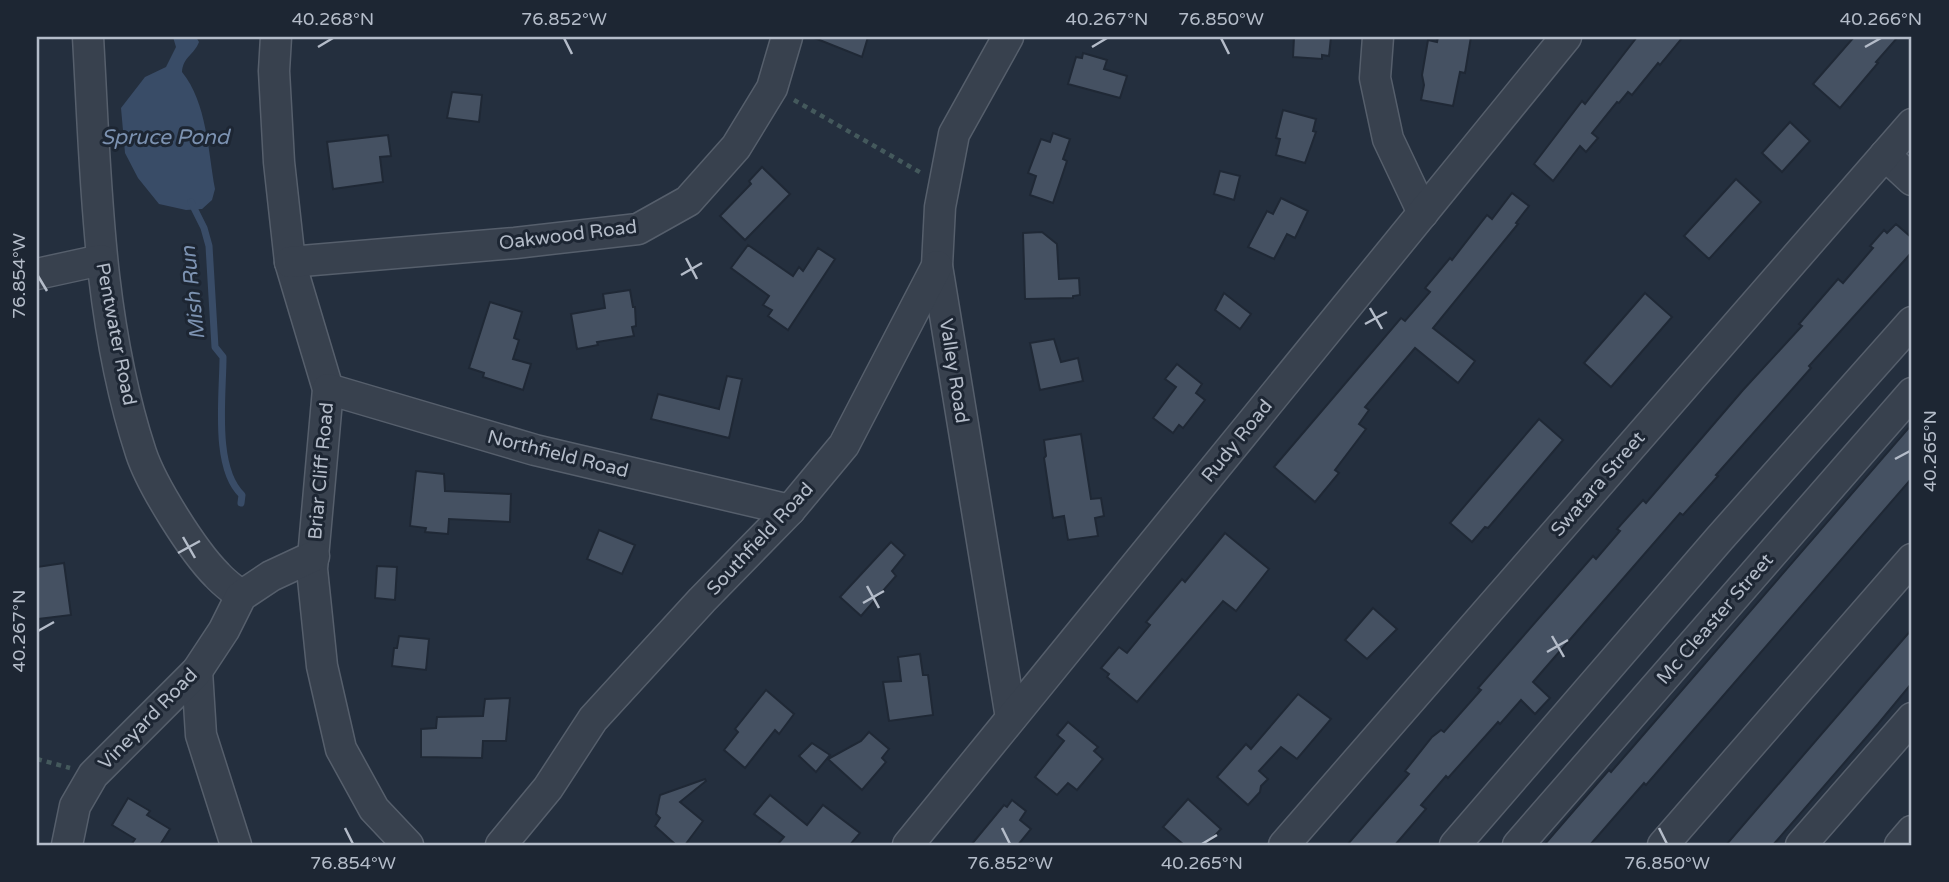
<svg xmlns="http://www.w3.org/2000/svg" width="1949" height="882" viewBox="0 0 1949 882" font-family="'Varela Round',sans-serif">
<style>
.water{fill:#394c67}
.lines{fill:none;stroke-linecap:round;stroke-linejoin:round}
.stream{stroke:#394c67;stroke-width:7}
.building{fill:#455162;stroke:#1f2835;stroke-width:2}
.minor-casing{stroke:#565f6c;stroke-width:33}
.path{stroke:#44595c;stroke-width:4.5;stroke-dasharray:5 5;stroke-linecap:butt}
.minor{stroke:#38414e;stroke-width:30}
.ticks{fill:none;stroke:#b4bcc9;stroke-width:2.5}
.labels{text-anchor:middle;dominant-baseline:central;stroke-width:6;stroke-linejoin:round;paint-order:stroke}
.street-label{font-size:19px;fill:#b4bcc9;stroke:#1d2633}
.water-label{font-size:21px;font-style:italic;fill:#7c92b1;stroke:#1d2633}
.neatline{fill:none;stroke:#b4bcc9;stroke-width:2.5}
.ticks-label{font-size:18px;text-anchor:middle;fill:#b4bcc9}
</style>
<rect width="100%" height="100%" fill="#242f3e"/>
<path class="water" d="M173,37H196L199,42C194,55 183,57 182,72C207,103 208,151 215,189L212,200L202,209L186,210L159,204L138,178L125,153L121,108L145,77L166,67L176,47Z"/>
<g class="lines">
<path class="stream" d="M191,202L204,228L209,246L215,347L223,357C223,395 213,468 242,495L241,503"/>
</g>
<g class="building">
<polygon points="812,37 868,37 862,57"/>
<polygon points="1294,37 1331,37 1329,56 1322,55 1322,59 1293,57"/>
<polygon points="1438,37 1471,37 1465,73 1460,72 1453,106 1421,100 1424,85 1422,75 1428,40 1437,42"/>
<polygon points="1637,37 1683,37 1660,65 1658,63 1632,95 1628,92 1619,103 1617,102 1592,133 1598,138 1586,152 1580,146 1553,181 1534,164 1582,101 1585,104"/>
<polygon points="1854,37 1898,37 1876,62 1878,63 1840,108 1813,84"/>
<polygon points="1083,53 1107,60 1104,69 1127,76 1120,98 1068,84 1076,57 1082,58"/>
<polygon points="452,92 482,95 479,122 447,118"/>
<polygon points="1283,110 1316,119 1313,131 1316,132 1305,163 1276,155 1280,139 1276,138"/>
<polygon points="1790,122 1810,141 1782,172 1762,153"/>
<polygon points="1053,133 1070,139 1063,159 1067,161 1053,203 1030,195 1036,176 1028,173 1041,139 1050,142"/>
<polygon points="388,135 391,156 380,157 383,182 333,189 327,142"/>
<polygon points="762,167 790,194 745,240 720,216 751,184 749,181"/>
<polygon points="1220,171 1240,176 1234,200 1214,194"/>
<polygon points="1736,179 1761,202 1709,259 1684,236"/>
<polygon points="1512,193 1529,206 1516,223 1518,224 1433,328 1475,361 1458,383 1415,348 1365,407 1369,410 1359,424 1366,429 1335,470 1339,473 1315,502 1274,467 1401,318 1405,321 1430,292 1425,288 1450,258 1452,260 1487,215 1492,219"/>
<polygon points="1281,198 1308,211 1295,238 1287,234 1274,259 1248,247 1267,211 1273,214"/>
<polygon points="1896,224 1912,238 1912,252 1809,366 1811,368 1716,475 1718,476 1683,515 1680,513 1533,682 1550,698 1535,714 1521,700 1500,724 1498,722 1448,778 1446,776 1421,805 1426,809 1395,845 1347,845 1409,774 1405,771 1432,737 1441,730 1444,732 1481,690 1478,688 1593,556 1596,559 1620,531 1617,529 1643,500 1646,503 1743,390 1802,326 1799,324 1838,279 1843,283 1873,248 1870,246 1884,230 1887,233"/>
<polygon points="1042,232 1057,244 1059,279 1079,278 1080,295 1073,296 1073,298 1025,299 1023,233"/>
<polygon points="748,245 793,276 799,267 803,271 818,248 835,259 788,330 768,316 772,310 763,305 769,296 731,268"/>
<polygon points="630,290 633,307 635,307 636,326 632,327 634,336 597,342 598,345 577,349 571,314 605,308 603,294"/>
<polygon points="1224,293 1251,314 1240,329 1215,310"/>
<polygon points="1645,293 1672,317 1611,387 1584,363"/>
<polygon points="490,302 522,312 514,338 519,340 513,359 531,364 523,390 483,377 484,373 469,368"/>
<polygon points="1054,339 1061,362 1078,358 1083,381 1040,390 1030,343"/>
<polygon points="1177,364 1202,384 1196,393 1205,400 1183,428 1179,425 1173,433 1153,418 1176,387 1165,379"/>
<polygon points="727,376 742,379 729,438 651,419 658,394 719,409"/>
<polygon points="1539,419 1563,440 1488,528 1485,527 1472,542 1450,523"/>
<polygon points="1912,424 1912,478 1690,734 1646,785 1644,783 1590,845 1544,845 1609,770 1611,772 1631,749"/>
<polygon points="1081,434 1091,499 1101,498 1104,516 1095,518 1098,536 1068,540 1064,516 1053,518 1044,458 1046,456 1044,440"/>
<polygon points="416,471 444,474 445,491 511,494 510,522 449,519 448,534 425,532 426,528 410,526"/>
<polygon points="599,530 635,545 622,574 587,559"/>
<polygon points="1225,533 1269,569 1236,611 1223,601 1137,702 1107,677 1109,674 1101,668 1119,647 1127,653 1150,625 1146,622 1182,579 1185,582"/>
<polygon points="891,542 905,555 892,571 896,576 861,616 840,597"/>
<polygon points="64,563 71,615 38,619 37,567"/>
<polygon points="377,566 397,567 395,600 375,598"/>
<polygon points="1373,608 1397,629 1367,659 1345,640"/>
<polygon points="1912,629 1912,683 1878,724 1773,845 1726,845"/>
<polygon points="399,636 429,639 426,670 392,666 394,648 397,648"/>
<polygon points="920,654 923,675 928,675 933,715 889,721 883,682 901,681 898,657"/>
<polygon points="766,690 794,714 779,734 775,730 745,768 724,750 738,732 735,729"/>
<polygon points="1298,694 1331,719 1297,759 1281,747 1259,771 1268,779 1261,786 1260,792 1248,805 1217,777 1246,744 1251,749"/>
<polygon points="510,698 506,741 483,741 482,758 421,757 421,729 436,728 437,717 483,716 485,699"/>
<polygon points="1068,722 1098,747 1094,751 1103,759 1077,790 1068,783 1057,795 1035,777 1064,741 1057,735"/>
<polygon points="869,732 889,749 882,758 886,762 862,790 828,759 861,741"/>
<polygon points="812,743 830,755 816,772 799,756"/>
<polygon points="705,779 706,781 680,802 703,821 685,845 676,845 655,826 660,818 656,814 660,795"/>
<polygon points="770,795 807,825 823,805 860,833 850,845 777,845 784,837 754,814"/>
<polygon points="128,798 150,811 147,815 170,829 160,845 131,845 135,839 112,825"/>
<polygon points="1188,799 1221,829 1206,845 1184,845 1163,827"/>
<polygon points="1012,800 1026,811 1020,820 1031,829 1018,845 971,845 1004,805 1007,807"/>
</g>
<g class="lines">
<defs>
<g id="minor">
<path d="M88,37C96,176 97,319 141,453C152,486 193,551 217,575C224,583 233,589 241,596"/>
<polyline points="276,37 274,71 279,162 290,262 328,389 312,569 322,666 341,749 374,809 408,845"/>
<polyline points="1008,37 954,134 940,207 937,266 1011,718"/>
<polyline points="1378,37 1375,78 1388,139 1423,213"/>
<polyline points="1885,155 1912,180"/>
<polyline points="290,262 515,243 638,229 688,201 736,147 772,88 787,37"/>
<polyline points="37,274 101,260"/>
<polyline points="328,389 535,450 790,510"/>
<polyline points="197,671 201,735 236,845"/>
<polyline points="67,845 75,806 93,775 197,671 224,630 241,596 271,576 314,556"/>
<polyline points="501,845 548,788 593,719 702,600 790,510 844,445 937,266"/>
<polyline points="908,845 1566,37"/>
<polyline points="1284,845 1912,124"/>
<polyline points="1455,845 1720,538 1912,322"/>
<polyline points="1518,845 1912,393"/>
<polyline points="1663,845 1912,559"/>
<polyline points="1801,845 1912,718"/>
<polyline points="1900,845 1912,831"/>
</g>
</defs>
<use href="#minor" class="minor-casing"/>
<g class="path">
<polyline points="794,100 923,174"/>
<polyline points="37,759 70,768"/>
</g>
<use href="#minor" class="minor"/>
</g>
<path class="ticks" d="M564,38L572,54M1221,38L1229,54M318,47L333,38M1092,47L1107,38M1865,47L1881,38M686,258L697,279M681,275L702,263M38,276L47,291M1370,308L1382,329M1365,324L1387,312M1895,459L1910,451M183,537L195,558M178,553L200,541M867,586L879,608M863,603L884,591M38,631L54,622M1552,636L1564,657M1547,652L1568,640M345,828L353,844M1002,828L1010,844M1659,828L1667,844M1202,844L1217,835"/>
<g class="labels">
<g class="street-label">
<text transform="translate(568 235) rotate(-7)">Oakwood Road</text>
<text transform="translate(116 334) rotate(79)">Pentwater Road</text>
<text transform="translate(954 371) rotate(81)">Valley Road</text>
<text transform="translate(1237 441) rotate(-51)">Rudy Road</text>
<text transform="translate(558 454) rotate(14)">Northfield Road</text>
<text transform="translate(321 471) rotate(-85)">Briar Cliff Road</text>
<text transform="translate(1598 484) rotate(-49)">Swatara Street</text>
<text transform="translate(760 539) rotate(-47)">Southfield Road</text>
<text transform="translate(1715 619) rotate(-49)">Mc Cleaster Street</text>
<text transform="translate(148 719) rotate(-46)">Vineyard Road</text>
</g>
<g class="water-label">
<text x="165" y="137">Spruce Pond</text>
<text transform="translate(193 293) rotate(-96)">Mish Run</text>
</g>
</g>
<rect width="1949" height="882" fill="none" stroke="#1d2633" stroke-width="77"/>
<rect x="38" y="38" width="1872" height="806" class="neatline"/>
<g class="ticks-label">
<text x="333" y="25">40.268°N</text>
<text x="564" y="25">76.852°W</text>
<text x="1107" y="25">40.267°N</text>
<text x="1221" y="25">76.850°W</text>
<text x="1881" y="25">40.266°N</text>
<text transform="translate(19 276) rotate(-90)" y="6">76.854°W</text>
<text transform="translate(1930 451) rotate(-90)" y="6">40.265°N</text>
<text transform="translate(19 631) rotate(-90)" y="6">40.267°N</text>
<text x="353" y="869">76.854°W</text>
<text x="1010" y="869">76.852°W</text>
<text x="1202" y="869">40.265°N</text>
<text x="1667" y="869">76.850°W</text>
</g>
</svg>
